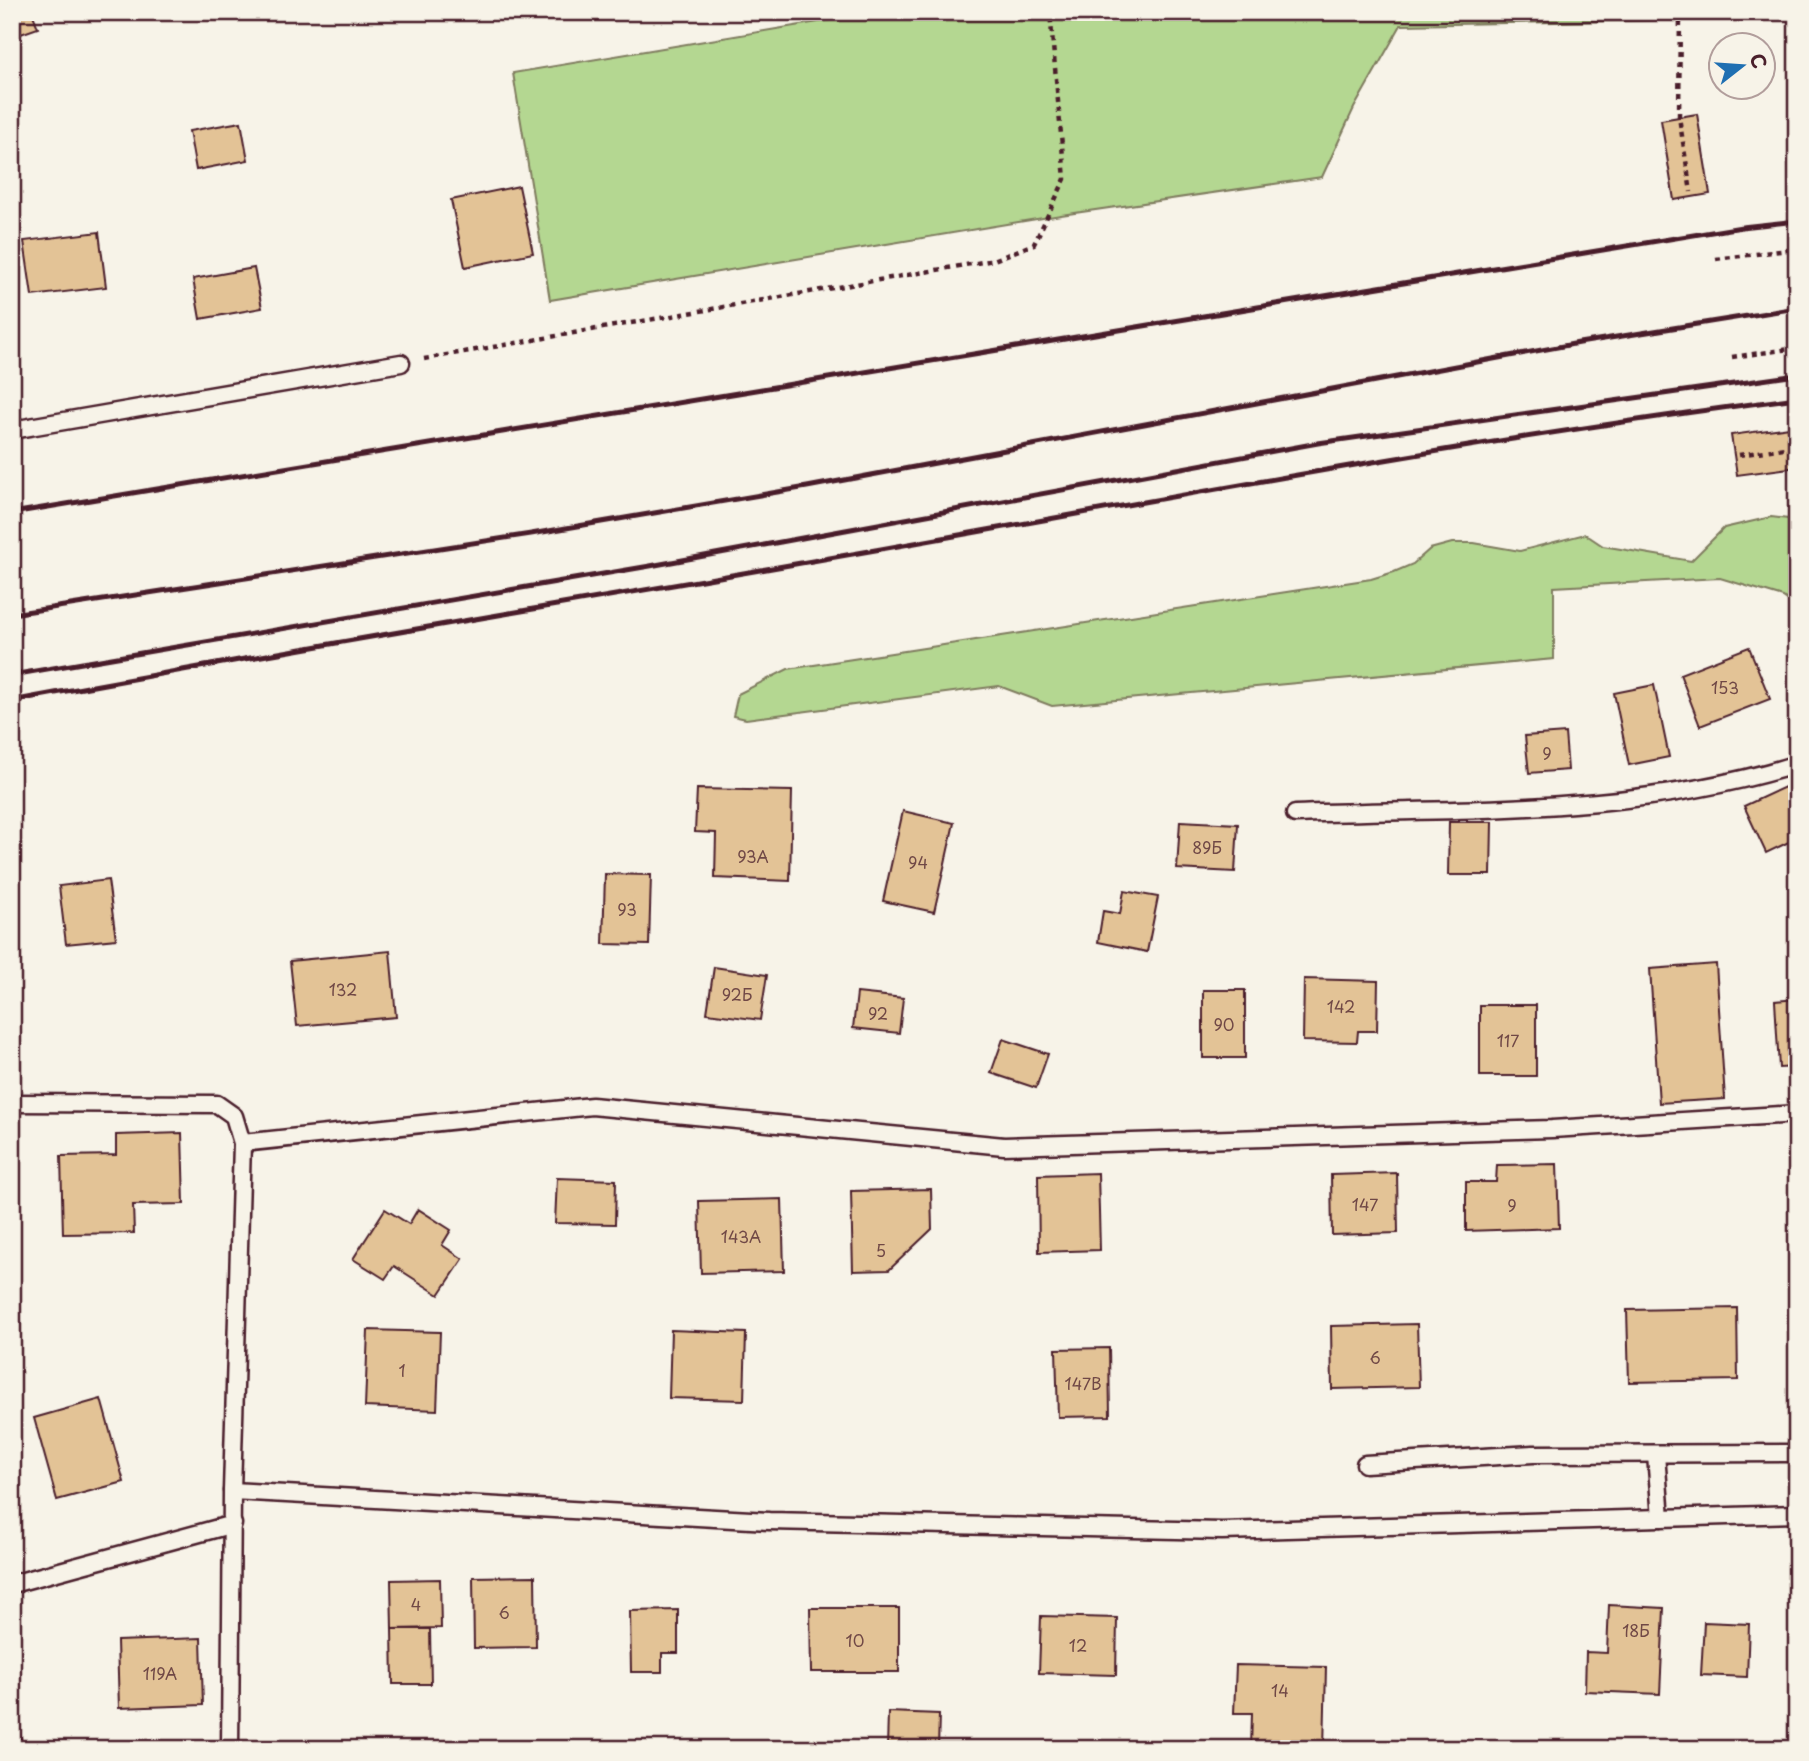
<svg xmlns="http://www.w3.org/2000/svg" width="1809" height="1761" viewBox="0 0 1809 1761" font-family="'Playpen Sans',sans-serif">
<style>
.green{fill:#b4d791;stroke:#7f7b5e;stroke-width:2}
.building{fill:#e3c396;stroke:#4a1f2b;stroke-width:2}
.lines{fill:none;stroke-linecap:round;stroke-linejoin:round}
.service-casing{stroke:#4a1f2b;stroke-width:21}
.path{stroke:#4a1f2b;stroke-width:4.5;stroke-dasharray:5 5;stroke-linecap:butt}
.service{stroke:#f7f3e8;stroke-width:16}
.rail{stroke:#4a1f2b;stroke-width:5}
.labels{text-anchor:middle;dominant-baseline:central;stroke-width:6;stroke-linejoin:round;paint-order:stroke}
.number-label{font-size:16px;fill:#704846}
</style>
<rect width="100%" height="100%" fill="#f7f3e8"/>
<filter id="ink" filterUnits="userSpaceOnUse"><feTurbulence type="fractalNoise" baseFrequency=".0143" numOctaves="2"/><feDisplacementMap in="SourceGraphic" scale="14" xChannelSelector="R" yChannelSelector="G"/><feConvolveMatrix kernelMatrix="1 2 1 2 8 2 1 2 1" color-interpolation-filters="sRGB"/></filter>
<g filter="url(#ink)">
<g class="green">
<polygon points="878,12 1659,12 1658,20 1401,25 1354,108 1322,177 1061,215 550,300 513,73"/>
<polygon points="1771,517 1797,520 1797,607 1783,597 1720,578 1554,587 1554,659 1052,706 999,686 746,719 733,716 738,694 788,669 1371,579 1394,572 1413,564 1430,549 1452,543 1474,543 1520,551 1585,534 1603,546 1691,561 1724,528"/>
</g>
<g class="building">
<polygon points="12,12 32,12 38,28 12,37"/>
<polygon points="1697,114 1710,194 1674,200 1661,120"/>
<polygon points="241,122 248,160 196,170 189,131"/>
<polygon points="519,186 533,253 465,267 451,200"/>
<polygon points="99,232 106,287 32,296 24,241"/>
<polygon points="254,268 262,308 200,319 193,279"/>
<polygon points="1797,426 1797,467 1737,475 1731,435"/>
<polygon points="1749,647 1770,699 1700,726 1680,674"/>
<polygon points="1654,685 1669,757 1629,765 1614,693"/>
<polygon points="1565,733 1568,770 1529,773 1525,736"/>
<polygon points="1787,786 1797,808 1797,838 1766,853 1744,806"/>
<polygon points="697,789 792,791 790,881 715,878 716,833 695,832"/>
<polygon points="903,811 954,823 934,912 883,901"/>
<polygon points="1180,821 1238,824 1235,872 1177,869"/>
<polygon points="1449,822 1492,822 1491,875 1448,875"/>
<polygon points="605,874 651,875 649,945 603,944"/>
<polygon points="108,880 116,939 66,944 59,886"/>
<polygon points="1124,891 1158,897 1147,952 1098,942 1103,911 1120,914"/>
<polygon points="390,951 396,1017 297,1026 290,961"/>
<polygon points="1716,964 1725,1099 1659,1103 1650,969"/>
<polygon points="714,967 767,975 760,1020 707,1013"/>
<polygon points="1304,979 1378,981 1377,1031 1358,1031 1357,1042 1303,1041"/>
<rect x="1203" y="990" width="42" height="68"/>
<polygon points="857,993 903,998 899,1033 853,1028"/>
<polygon points="1797,999 1797,1067 1779,1068 1775,1001"/>
<rect x="1480" y="1005" width="56" height="71"/>
<polygon points="1003,1039 1048,1054 1036,1088 991,1073"/>
<polygon points="182,1133 184,1204 133,1205 134,1233 63,1234 61,1156 116,1155 116,1135"/>
<polygon points="1557,1164 1559,1228 1466,1231 1466,1182 1496,1182 1497,1165"/>
<polygon points="1098,1173 1100,1250 1039,1252 1038,1175"/>
<polygon points="1397,1173 1398,1233 1332,1235 1331,1175"/>
<polygon points="557,1178 616,1180 615,1224 555,1223"/>
<polygon points="931,1189 932,1229 889,1270 853,1271 851,1191"/>
<polygon points="782,1199 784,1271 701,1273 699,1201"/>
<polygon points="385,1209 409,1224 418,1209 451,1230 442,1245 463,1259 439,1295 394,1266 385,1279 353,1259"/>
<polygon points="1737,1308 1738,1380 1629,1382 1627,1310"/>
<polygon points="1417,1324 1419,1387 1332,1389 1331,1326"/>
<polygon points="368,1330 440,1332 437,1410 365,1407"/>
<polygon points="671,1330 746,1333 744,1400 669,1398"/>
<polygon points="1109,1348 1110,1416 1058,1417 1056,1349"/>
<polygon points="101,1399 124,1482 57,1500 34,1418"/>
<polygon points="535,1576 536,1647 474,1648 473,1577"/>
<polygon points="440,1579 441,1628 392,1629 391,1580"/>
<polygon points="1609,1605 1664,1608 1660,1694 1585,1691 1586,1652 1607,1653"/>
<polygon points="810,1608 899,1608 899,1672 811,1672"/>
<polygon points="678,1610 678,1653 662,1653 662,1672 631,1672 630,1611"/>
<polygon points="1041,1616 1117,1618 1116,1675 1039,1673"/>
<polygon points="1704,1622 1749,1624 1747,1677 1701,1675"/>
<polygon points="392,1629 430,1629 431,1684 393,1684"/>
<polygon points="201,1638 203,1705 119,1708 117,1641"/>
<polygon points="1236,1665 1326,1667 1324,1749 1251,1749 1252,1713 1234,1713"/>
<polygon points="888,1712 939,1714 938,1749 887,1749"/>
<polygon points="12,1720 17,1720 23,1749 12,1749"/>
<rect x="382" y="1746" width="42" height="3"/>
</g>
<g class="lines">
<defs>
<g id="service">
<polyline points="12,430 401,363"/>
<path d="M1295,814C1463,808 1636,815 1797,764"/>
<polyline points="12,1103 217,1104 234,1116 242,1143 232,1491 230,1749"/>
<polyline points="242,1143 592,1106 1004,1146 1552,1129 1797,1114"/>
<polyline points="1656,1455 1661,1518"/>
<polyline points="1365,1464 1533,1454 1797,1453"/>
<polyline points="232,1491 769,1521 1222,1531 1797,1514"/>
<polyline points="12,1584 233,1524"/>
</g>
</defs>
<use href="#service" class="service-casing"/>
<g class="path">
<polyline points="1680,12 1679,117 1691,192"/>
<polyline points="1716,259 1788,250"/>
<polyline points="1732,357 1797,348"/>
<polyline points="424,359 994,260 1034,244 1065,179 1050,12"/>
<polyline points="1739,455 1797,446"/>
</g>
<use href="#service" class="service"/>
<g class="rail">
<polyline points="12,513 1742,227 1797,221"/>
<polyline points="12,614 531,534 807,487 1579,343 1797,308"/>
<polyline points="12,675 650,566 1318,443 1797,375"/>
<path d="M12,701C301,647 592,600 881,549C1186,495 1490,437 1797,398"/>
</g>
</g>
</g>
<g class="labels">
<g class="number-label">
<text x="1725" y="687">153</text>
<text x="1547" y="753">9</text>
<text x="1207" y="847">89Б</text>
<text x="753" y="856">93А</text>
<text x="918" y="862">94</text>
<text x="627" y="909">93</text>
<text x="343" y="989">132</text>
<text x="737" y="994">92Б</text>
<text x="1341" y="1006">142</text>
<text x="878" y="1013">92</text>
<text x="1224" y="1024">90</text>
<text x="1508" y="1040">117</text>
<text x="1365" y="1204">147</text>
<text x="1512" y="1205">9</text>
<text x="741" y="1236">143А</text>
<text x="881" y="1250">5</text>
<text x="1375" y="1357">6</text>
<text x="402" y="1370">1</text>
<text x="1083" y="1383">147В</text>
<text x="416" y="1604">4</text>
<text x="504" y="1612">6</text>
<text x="1636" y="1630">18Б</text>
<text x="855" y="1640">10</text>
<text x="1078" y="1645">12</text>
<text x="160" y="1673">119А</text>
<text x="1280" y="1690">14</text>
</g>
</g>
<rect width="1809" height="1761" fill="none" stroke="#f7f3e8" stroke-width="42"/>
<rect x="21" y="21" width="1767" height="1719" fill="none" stroke="#4a1f2b" stroke-width="2.5" filter="url(#ink)"/>
<g transform="translate(1742 66) rotate(73)"><circle r="33" fill="#f7f3e8" stroke="#b29e9c" stroke-width="2"/>
<path d="M0-5L12 26L0 18L-12 26Z" fill="#1f6fb2"/>
<text y="-10" font-size="19" font-weight="bold" text-anchor="middle" fill="#4a1f2b">С</text>
</g>
</svg>
